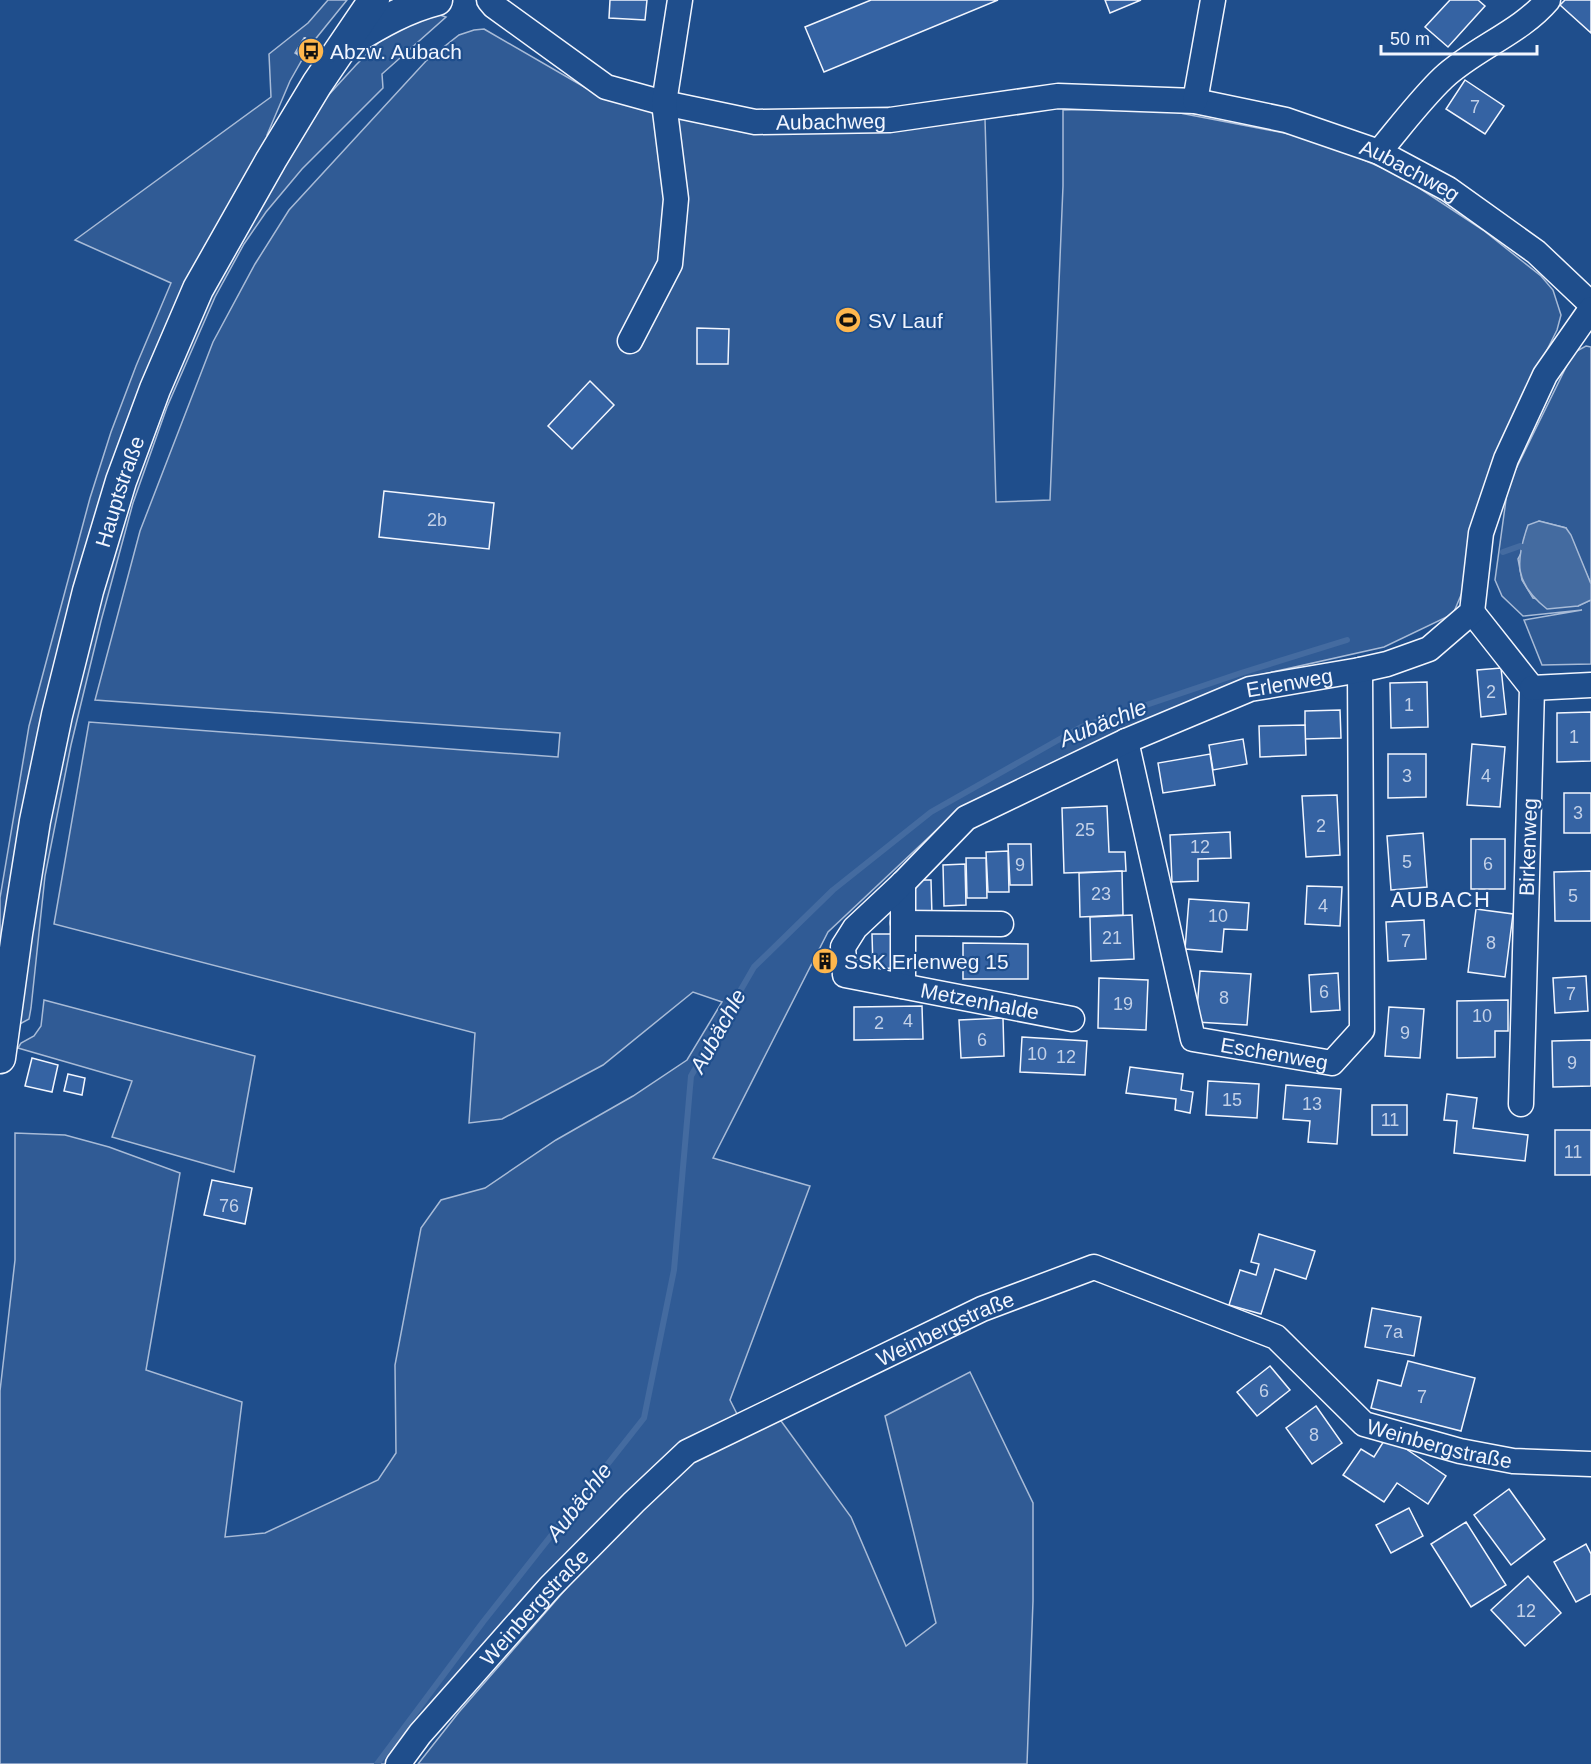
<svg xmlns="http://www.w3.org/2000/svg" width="1591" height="1764" viewBox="0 0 1591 1764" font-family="Helvetica,sans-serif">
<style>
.built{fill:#305b95;stroke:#a8bbd7;stroke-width:1.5}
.water{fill:#446ba0;stroke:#a8bbd7;stroke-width:1.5}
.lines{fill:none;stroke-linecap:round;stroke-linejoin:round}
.stream{stroke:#446ba0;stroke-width:6}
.building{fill:#3563a3;stroke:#f2f6ff;stroke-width:1.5}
.minor-casing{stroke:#f2f6ff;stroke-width:27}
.major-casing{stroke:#f2f6ff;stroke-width:33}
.minor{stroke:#1f4e8c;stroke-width:24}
.major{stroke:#1f4e8c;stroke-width:30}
.labels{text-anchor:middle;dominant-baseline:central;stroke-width:4.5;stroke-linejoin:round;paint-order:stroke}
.number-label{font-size:18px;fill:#c3d1e8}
.poi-label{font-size:21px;fill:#f2f6ff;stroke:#1f4e8c;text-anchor:start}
.street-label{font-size:21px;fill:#f2f6ff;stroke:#1f4e8c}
.water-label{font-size:22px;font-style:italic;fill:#f2f6ff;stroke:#1f4e8c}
.neighbourhood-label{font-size:22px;letter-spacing:1.5px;fill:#f2f6ff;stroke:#1f4e8c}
</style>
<rect width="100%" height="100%" fill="#1f4e8c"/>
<g class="built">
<polygon points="328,0 347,0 313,42 304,38 295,53 303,58 290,81 267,135 270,138 166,326 0,976 0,898 29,726 90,498 111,432 136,366 171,283 75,240 271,97 269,54 308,23"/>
<polygon points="437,14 446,17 382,74 383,88 302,169 266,212 244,244 215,297 167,407 133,503 101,621 71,745 45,876 31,1008 29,1019 20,1024 13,1021 47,811 129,486 221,263 313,112 356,65 390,31"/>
<polygon points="484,29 586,88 661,110 883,130 985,119 996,502 1050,500 1063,186 1063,110 1154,108 1315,139 1401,176 1483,230 1541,276 1553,290 1561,315 1557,330 1522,400 1464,588 1453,614 1384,647 1246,678 959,809 828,932 713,1158 810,1186 730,1400 738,1416 670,1459 395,1764 0,1764 0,1391 15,1260 15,1133 65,1135 109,1147 180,1173 146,1370 242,1402 225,1537 265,1533 378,1480 396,1453 395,1365 421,1228 441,1200 485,1188 556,1140 633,1096 687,1060 722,1002 693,992 603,1065 502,1119 469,1123 475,1033 54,924 89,722 558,757 560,733 95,700 140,531 213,342 255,264 289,210 426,61 459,35 474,30"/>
<polygon points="1586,346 1591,347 1591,584 1566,528 1539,521 1518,559 1522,580 1533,598 1578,606 1591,600 1591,664 1542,665 1524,620 1582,610 1523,616 1502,596 1495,580 1508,485 1573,353"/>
<polygon points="44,1000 255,1056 234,1172 112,1137 132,1081 18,1048 21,1043 34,1036 41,1026"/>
<polygon points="970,1372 1033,1503 1033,1601 1027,1764 418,1764 459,1712 605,1544 686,1462 776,1414 851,1517 906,1646 936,1623 885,1416"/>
</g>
<path class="water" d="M1539,521L1566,528L1571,535L1591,584V600L1578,606L1547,609C1514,583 1515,562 1528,525Z"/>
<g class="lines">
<g class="stream">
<polyline points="1503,552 1520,546 1526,549"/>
<polyline points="377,1764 483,1622 644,1418 674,1270 691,1076 754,967 833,890 931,812 1081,727 1241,673 1347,640"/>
</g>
</g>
<g class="building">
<polygon points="610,0 647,0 645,20 609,18"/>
<polygon points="871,0 998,0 824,72 805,27"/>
<polygon points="1105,0 1141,0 1110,13"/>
<polygon points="1450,0 1478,0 1485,6 1448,47 1425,27"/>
<polygon points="1565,0 1591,0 1591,33 1560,5"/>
<polygon points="305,38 313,43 305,58 297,53"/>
<polygon points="1465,80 1504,106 1485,134 1446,109"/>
<polygon points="697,328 729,329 728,364 697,364"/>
<polygon points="590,381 614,405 572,449 548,426"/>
<polygon points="384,491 494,503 489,549 379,537"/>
<polygon points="1501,668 1506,714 1481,717 1477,670"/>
<polygon points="1427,682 1428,727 1391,728 1390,683"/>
<polygon points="1340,710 1341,738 1305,739 1305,711"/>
<polygon points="1591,712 1591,761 1557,762 1557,713"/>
<polygon points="1305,725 1306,755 1260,757 1259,726"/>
<polygon points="1243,739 1247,764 1213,770 1209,745"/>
<polygon points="1472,744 1505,747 1500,807 1467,805"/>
<polygon points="1210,754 1215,785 1163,793 1158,763"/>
<polygon points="1388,754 1426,754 1426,797 1388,798"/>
<rect x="1564" y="793" width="27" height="40"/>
<polygon points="1337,795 1340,855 1306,857 1302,796"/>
<polygon points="1107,806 1109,852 1125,852 1126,871 1064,873 1062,808"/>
<polygon points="1230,832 1231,858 1198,859 1198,881 1172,882 1170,835"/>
<polygon points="1423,833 1427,887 1391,890 1387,836"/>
<rect x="1471" y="839" width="34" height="50"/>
<polygon points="1008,844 1031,844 1032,885 1010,885"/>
<polygon points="1008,851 1009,892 988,892 986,852"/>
<polygon points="966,858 986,858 987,898 967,898"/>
<polygon points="965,864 966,905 944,906 943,865"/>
<polygon points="1122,871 1123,915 1080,917 1079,873"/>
<polygon points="1591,871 1591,921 1555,921 1554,872"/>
<polygon points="915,880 931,880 932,916 915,917"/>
<polygon points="1307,886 1342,887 1340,926 1305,924"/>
<polygon points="1189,899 1249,903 1247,930 1224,929 1222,952 1185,949"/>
<polygon points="1476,909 1513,914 1505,977 1468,972"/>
<polygon points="1132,915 1134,959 1091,961 1090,917"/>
<polygon points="1424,920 1426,959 1388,961 1386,922"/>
<polygon points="872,934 891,934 891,968 873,969"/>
<polygon points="963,943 1028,944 1028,979 963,979"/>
<polygon points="824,952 833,957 827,970 818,966"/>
<polygon points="1200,971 1251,974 1247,1025 1196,1022"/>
<polygon points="1338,973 1340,1010 1311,1012 1309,975"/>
<polygon points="1586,976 1588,1011 1555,1013 1553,978"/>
<polygon points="1099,978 1148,980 1146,1030 1098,1028"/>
<polygon points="1508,1000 1508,1031 1495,1031 1495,1057 1457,1058 1457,1001"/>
<polygon points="922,1006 923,1039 854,1040 854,1007"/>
<polygon points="1389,1007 1424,1009 1420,1058 1385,1056"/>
<polygon points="1003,1018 1004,1056 961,1058 959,1020"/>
<polygon points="1022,1037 1087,1041 1085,1075 1020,1072"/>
<polygon points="1591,1040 1591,1086 1553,1087 1552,1041"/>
<polygon points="32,1058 58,1065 52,1092 25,1086"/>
<polygon points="1130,1067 1183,1074 1181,1090 1193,1092 1190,1113 1175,1110 1176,1099 1126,1093"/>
<polygon points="68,1074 85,1078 82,1095 64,1091"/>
<polygon points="1208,1081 1259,1084 1257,1118 1206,1115"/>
<polygon points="1286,1085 1341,1089 1337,1144 1308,1142 1310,1121 1283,1119"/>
<polygon points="1447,1094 1477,1098 1473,1128 1528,1135 1525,1161 1454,1153 1457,1121 1444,1120"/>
<rect x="1372" y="1105" width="35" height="30"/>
<rect x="1555" y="1130" width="36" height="45"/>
<polygon points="212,1180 252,1188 245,1224 204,1215"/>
<polygon points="1259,1234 1315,1251 1306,1279 1275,1269 1261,1314 1229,1305 1240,1270 1256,1275 1259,1264 1251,1262"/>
<polygon points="1372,1308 1421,1317 1414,1356 1365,1347"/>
<polygon points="1408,1361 1475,1378 1461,1431 1371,1408 1378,1380 1401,1386"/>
<polygon points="1270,1366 1290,1390 1257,1416 1237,1392"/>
<polygon points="1316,1406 1342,1443 1312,1464 1286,1428"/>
<polygon points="1387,1436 1446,1476 1428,1504 1397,1483 1384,1502 1343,1475 1361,1449 1374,1457"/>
<polygon points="1509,1489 1545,1539 1511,1565 1474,1515"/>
<polygon points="1409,1508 1423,1536 1391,1553 1376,1525"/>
<polygon points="1466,1522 1506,1585 1471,1607 1431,1544"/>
<polygon points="1586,1544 1591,1554 1591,1594 1576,1602 1554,1562"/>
<polygon points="1528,1576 1561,1613 1525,1646 1491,1610"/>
</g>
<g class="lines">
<defs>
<g id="minor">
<path id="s1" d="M489,0L494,6L606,87L664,103L755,122L890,120L1058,96L1195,101L1286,120L1379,152L1448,189L1536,252L1591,304"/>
<polyline points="1195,101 1213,0"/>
<path d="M1379,152C1400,127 1420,100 1443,78C1475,48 1520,33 1548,0"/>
<polyline points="630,341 670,264 676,199 664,103 680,0"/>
<polyline points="1472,612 1532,688 1521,1104"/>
<polyline points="1532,688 1591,685"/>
<path id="s2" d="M1126,741L1193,1039L1332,1063L1362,1030L1360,670"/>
<polyline points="903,923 1001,924"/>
<polyline points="903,986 903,883"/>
<path id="s3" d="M1072,1019L845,975L843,947L855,928L903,883L966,818L1126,741L1250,689L1360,670L1387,664L1429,649L1472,612L1481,533L1506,459L1545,375L1591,309"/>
<path id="s4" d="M398,1764L420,1734L550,1587L634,1502L687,1452L982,1309L1094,1267L1276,1337L1364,1424L1460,1451L1513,1461L1591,1464"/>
</g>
<g id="major">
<path d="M352,40C380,23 406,8 437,0"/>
<path id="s5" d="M0,1058L17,934L35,821L57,715L88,591L121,481L155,389L198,289L271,160L317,84L374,0"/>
</g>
</defs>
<use href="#minor" class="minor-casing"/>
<use href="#major" class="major-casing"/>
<use href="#minor" class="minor"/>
<use href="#major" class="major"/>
</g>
<defs>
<symbol id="bus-disc" viewBox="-11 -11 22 22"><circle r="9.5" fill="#ffb74d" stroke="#1f4e8c"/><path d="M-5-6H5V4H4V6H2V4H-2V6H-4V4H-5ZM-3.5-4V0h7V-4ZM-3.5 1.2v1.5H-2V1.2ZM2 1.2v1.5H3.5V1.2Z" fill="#111"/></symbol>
<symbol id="stadium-disc" viewBox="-11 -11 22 22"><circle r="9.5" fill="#ffb74d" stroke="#1f4e8c"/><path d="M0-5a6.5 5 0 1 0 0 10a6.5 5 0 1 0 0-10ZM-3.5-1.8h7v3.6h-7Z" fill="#111"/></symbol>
<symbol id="building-disc" viewBox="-11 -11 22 22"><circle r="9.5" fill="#ffb74d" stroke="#1f4e8c"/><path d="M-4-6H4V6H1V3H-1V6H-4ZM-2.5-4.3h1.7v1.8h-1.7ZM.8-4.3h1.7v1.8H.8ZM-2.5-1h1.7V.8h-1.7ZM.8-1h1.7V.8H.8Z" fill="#111"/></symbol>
</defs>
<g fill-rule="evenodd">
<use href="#bus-disc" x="296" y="36" width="30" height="30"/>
<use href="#stadium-disc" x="833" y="305" width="30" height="30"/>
<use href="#building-disc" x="810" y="946" width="30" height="30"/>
</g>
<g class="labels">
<g class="number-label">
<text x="1475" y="107">7</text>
<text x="437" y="520">2b</text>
<text x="1491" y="692">2</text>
<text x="1409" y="705">1</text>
<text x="1574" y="737">1</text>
<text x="1407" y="776">3</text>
<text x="1486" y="776">4</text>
<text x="1578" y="813">3</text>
<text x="1321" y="826">2</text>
<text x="1085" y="830">25</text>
<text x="1200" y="847">12</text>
<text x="1407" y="862">5</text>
<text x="1488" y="864">6</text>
<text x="1020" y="865">9</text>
<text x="1101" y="894">23</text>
<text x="1573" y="896">5</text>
<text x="1323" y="906">4</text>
<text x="1218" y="916">10</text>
<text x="1112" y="938">21</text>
<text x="1406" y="941">7</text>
<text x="1491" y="943">8</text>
<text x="1324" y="992">6</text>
<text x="1571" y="994">7</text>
<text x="1224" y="998">8</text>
<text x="1123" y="1004">19</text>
<text x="1482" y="1016">10</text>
<text x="908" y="1021">4</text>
<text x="879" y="1023">2</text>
<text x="1405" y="1033">9</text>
<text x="982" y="1040">6</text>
<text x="1037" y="1054">10</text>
<text x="1066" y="1057">12</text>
<text x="1572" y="1063">9</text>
<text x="1232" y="1100">15</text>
<text x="1312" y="1104">13</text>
<text x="1390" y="1120">11</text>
<text x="1573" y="1152">11</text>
<text x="229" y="1206">76</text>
<text x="1393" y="1332">7a</text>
<text x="1264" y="1391">6</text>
<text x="1422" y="1397">7</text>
<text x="1314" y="1435">8</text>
<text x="1526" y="1611">12</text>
</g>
<g class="poi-label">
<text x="330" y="51">Abzw. Aubach</text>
<text x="868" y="320">SV Lauf</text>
<text x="844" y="961">SSK Erlenweg 15</text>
</g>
<g class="street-label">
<text stroke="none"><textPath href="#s1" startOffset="375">Aubachweg</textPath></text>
<text stroke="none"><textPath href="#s1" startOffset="968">Aubachweg</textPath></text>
<text stroke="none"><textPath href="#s5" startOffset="580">Hauptstraße</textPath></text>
<text stroke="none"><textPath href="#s3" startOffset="790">Erlenweg</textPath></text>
<text transform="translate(1528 847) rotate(-88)">Birkenweg</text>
<text transform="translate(980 1001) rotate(11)">Metzenhalde</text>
<text stroke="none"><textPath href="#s2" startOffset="388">Eschenweg</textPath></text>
<text stroke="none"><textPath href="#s4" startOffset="712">Weinbergstraße</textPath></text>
<text stroke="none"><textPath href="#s4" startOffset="1270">Weinbergstraße</textPath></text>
<text stroke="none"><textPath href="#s4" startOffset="208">Weinbergstraße</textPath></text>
</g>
<g class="water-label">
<text transform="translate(1103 723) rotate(-22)">Aubächle</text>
<text transform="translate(718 1031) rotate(-61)">Aubächle</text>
<text transform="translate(579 1502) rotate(-52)">Aubächle</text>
</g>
<g class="neighbourhood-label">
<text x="1441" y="899">AUBACH</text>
</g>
</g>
<path d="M1381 45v9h156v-9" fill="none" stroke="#f2f6ff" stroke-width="3"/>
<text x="1390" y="45" font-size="18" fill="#f2f6ff" stroke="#1f4e8c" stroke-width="4.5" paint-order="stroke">50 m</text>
</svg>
